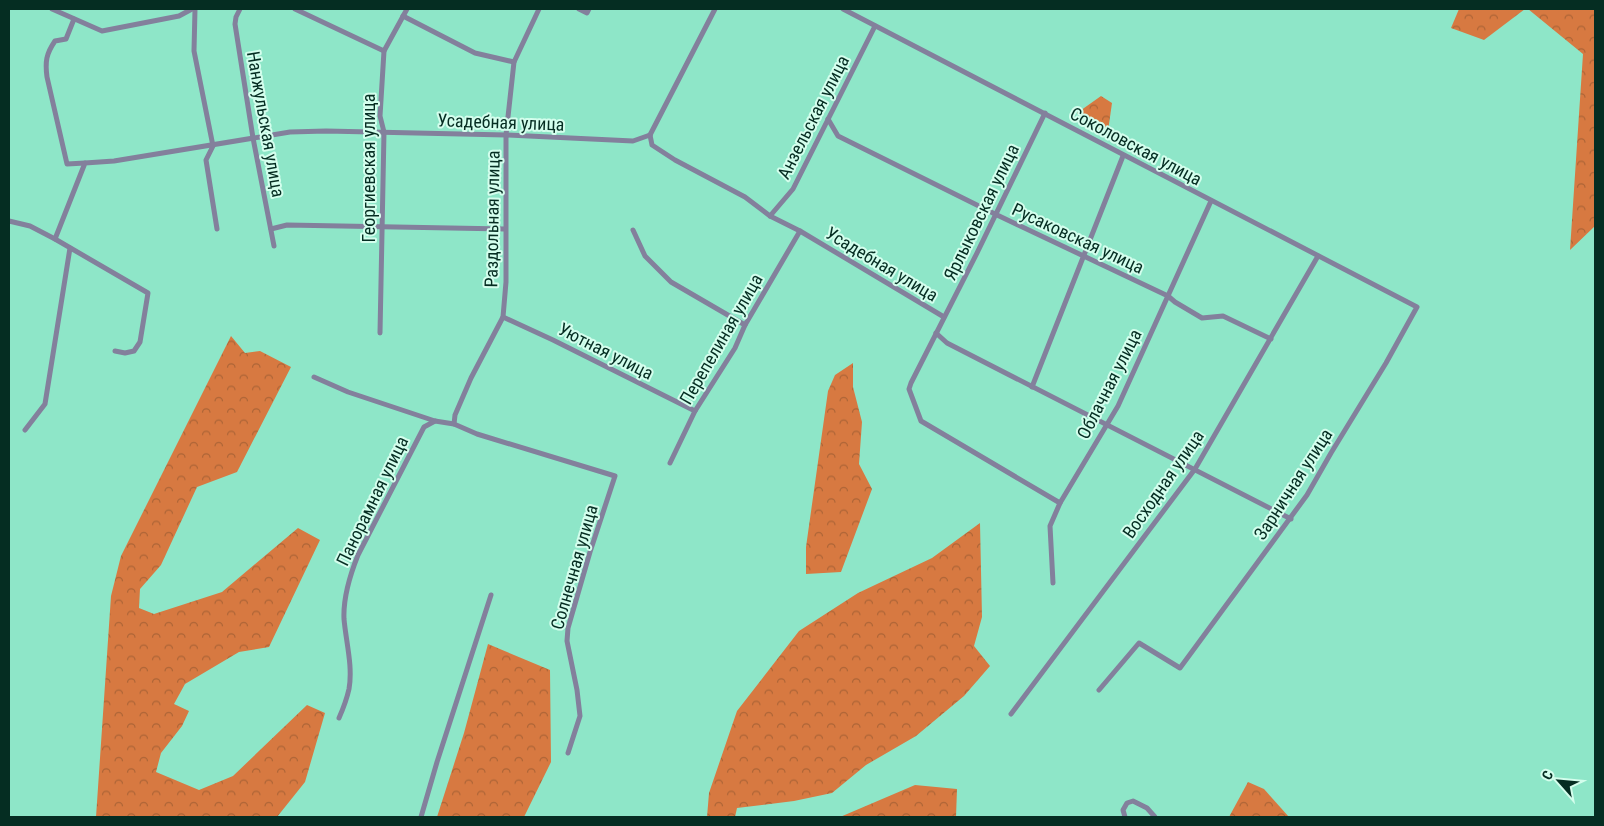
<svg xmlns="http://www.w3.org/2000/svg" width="1604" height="826" viewBox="0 0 1604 826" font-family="'Roboto Condensed',sans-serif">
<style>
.forest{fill:url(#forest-crowns)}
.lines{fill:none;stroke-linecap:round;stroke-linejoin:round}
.street{stroke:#83809c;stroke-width:5}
.labels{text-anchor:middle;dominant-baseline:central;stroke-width:4;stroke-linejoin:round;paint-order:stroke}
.street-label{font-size:18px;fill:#052d22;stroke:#d4feed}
</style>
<defs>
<pattern id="forest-crowns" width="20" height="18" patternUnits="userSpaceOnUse" patternTransform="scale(1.25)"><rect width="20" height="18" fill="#d77941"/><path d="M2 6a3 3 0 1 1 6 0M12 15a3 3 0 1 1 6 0" fill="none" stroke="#ac6436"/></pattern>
</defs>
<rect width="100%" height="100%" fill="#8ee6c8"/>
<g class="forest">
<polygon points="1459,9 1525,9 1484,40 1451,28"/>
<polygon points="1528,9 1595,9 1595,226 1570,250 1583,54"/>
<polygon points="1101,96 1112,103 1107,138 1077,113"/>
<polygon points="231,336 245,353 260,351 291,367 237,472 197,487 161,565 140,589 139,608 154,614 222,592 298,528 320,540 269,647 239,652 185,684 174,704 189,711 182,726 161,753 156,772 199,790 233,776 307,705 325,713 305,782 277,817 96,817 111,596 121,556"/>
<polygon points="853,363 853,387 862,422 859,464 872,489 841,572 806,574 806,547 828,391 835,375"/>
<polygon points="980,523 982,617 974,646 990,666 964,696 916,736 866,765 832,793 794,801 737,808 735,817 707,817 709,793 737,711 799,631 858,593 932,558"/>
<polygon points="488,644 550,670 551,762 524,817 437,817 464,733"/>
<polygon points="1248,782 1264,789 1289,817 1229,817"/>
<polygon points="915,785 957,789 956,817 840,817"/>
</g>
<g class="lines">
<g class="street">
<polyline points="52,9 102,31 179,16 192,9"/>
<polyline points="195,9 194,51 213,146 206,160 217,229"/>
<polyline points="240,9 236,17 235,24 253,138 274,246"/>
<polyline points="295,9 384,51"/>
<polyline points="579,9 587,13 589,9"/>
<polyline points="843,9 1417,307 1386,363 1331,453 1307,495 1180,668 1139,643 1099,690"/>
<polyline points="403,16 475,53 514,62"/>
<path d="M74,19L66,39L55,41C46,54 45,62 47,77L67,164L85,163"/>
<polyline points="1045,113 976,255 911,383 909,389 921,421 1060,503"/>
<polyline points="828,119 838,136 995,214 1168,296 1175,302 1202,318 1223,316 1271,339"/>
<polyline points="650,135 652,145 675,160 745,197 770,216 800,231 944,317"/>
<polyline points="650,135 715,9"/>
<polyline points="770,216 793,189 875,26"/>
<polyline points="9,221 30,226 55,239 148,293 140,342 134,351 125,353 115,351"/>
<polyline points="271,229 287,225 505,229"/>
<polyline points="633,230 645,256 671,282 745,325"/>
<polyline points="55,239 85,163 114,161 290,132 326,131 506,135 633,141 650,135"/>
<polyline points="503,317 553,340 695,411"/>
<polyline points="380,333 384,132 380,116 384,51 407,9"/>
<polyline points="936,333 947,343 1291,519"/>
<polyline points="314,377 348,392 435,421 454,424 477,434 615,476 590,552 568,628 567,641 577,690 580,716 568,753"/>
<polyline points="1032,387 1123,156"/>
<polyline points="454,424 455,415 471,378 503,317 506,282 506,135 514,62 539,9"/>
<polyline points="25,430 45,404 70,248"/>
<polyline points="670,463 695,411 735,348 745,325 800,231"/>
<polyline points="1053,583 1050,526 1060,503 1118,406 1211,201"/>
<polyline points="1011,714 1195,469 1318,256"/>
<path d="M339,718C343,709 347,698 349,689C353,666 346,642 344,619C343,597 350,575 358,555L424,427L435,421"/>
<polyline points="421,817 437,762 491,595"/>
<polyline points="1125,817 1123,810 1127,803 1133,801 1147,808 1155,817"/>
</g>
</g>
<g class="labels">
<g class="street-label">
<text transform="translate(813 117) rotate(-63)">Анзельская улица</text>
<text transform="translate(501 122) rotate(2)">Усадебная улица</text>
<text transform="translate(266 124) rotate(80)">Нанжульская улица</text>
<text transform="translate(1136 146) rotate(28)">Соколовская улица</text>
<text transform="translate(368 168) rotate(-90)">Георгиевская улица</text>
<text transform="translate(981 212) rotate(-64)">Ярлыковская улица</text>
<text transform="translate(492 219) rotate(-89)">Раздольная улица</text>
<text transform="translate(1078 238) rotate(25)">Русаковская улица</text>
<text transform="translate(882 264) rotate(31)">Усадебная улица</text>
<text transform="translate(721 339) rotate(-60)">Перепелиная улица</text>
<text transform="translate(606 351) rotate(27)">Уютная улица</text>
<text transform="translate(1109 384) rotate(-63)">Облачная улица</text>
<text transform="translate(1163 484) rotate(-55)">Восходная улица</text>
<text transform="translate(1293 484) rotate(-57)">Зарничная улица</text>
<text transform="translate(372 501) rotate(-64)">Панорамная улица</text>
<text transform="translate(574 567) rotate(-74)">Солнечная улица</text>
</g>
</g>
<rect width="1604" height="826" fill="none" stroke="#052d22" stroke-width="20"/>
<g transform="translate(1559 781) rotate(297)" stroke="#d4feed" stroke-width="4" paint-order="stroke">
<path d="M0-4L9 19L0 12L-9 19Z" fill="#052d22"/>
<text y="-8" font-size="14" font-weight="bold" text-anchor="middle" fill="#052d22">С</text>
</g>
</svg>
